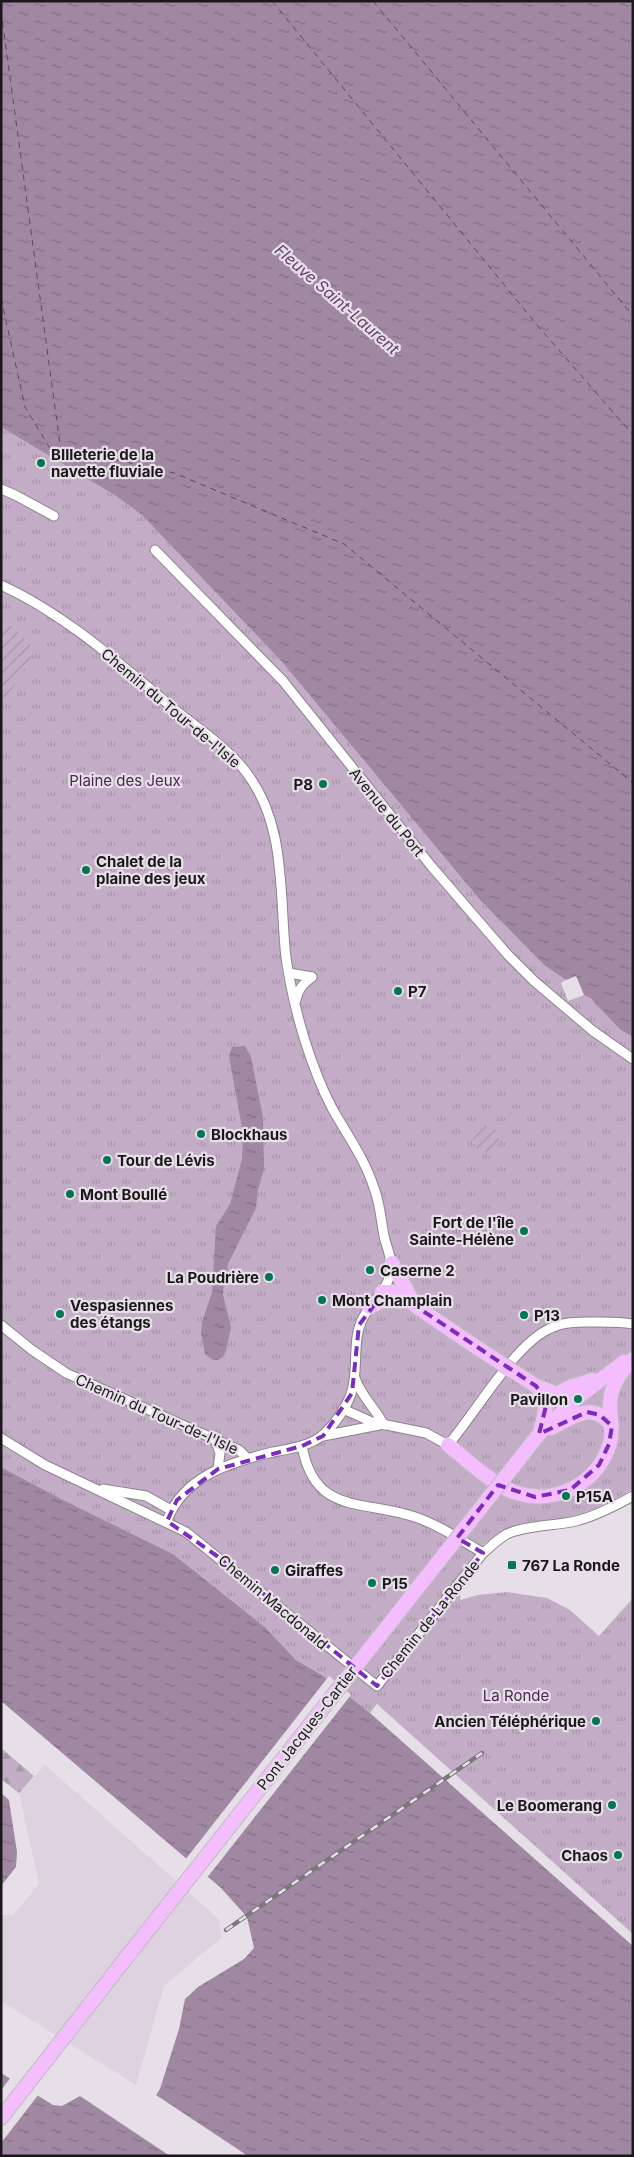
<svg xmlns="http://www.w3.org/2000/svg" width="634" height="2157" viewBox="0 0 634 2157" font-family="Inter,sans-serif">
<style>
.built{fill:#ded1e0}
.forest{fill:url(#forest-firs)}
.park{fill:url(#park-tufts)}
.garden{fill:url(#garden-furrows)}
.water{fill:url(#water-ripples)}
.pier{fill:#e7dfe8}
.lines{fill:none;stroke-linecap:round;stroke-linejoin:round}
.ferry{stroke:#65426b;stroke-width:1;stroke-dasharray:6 5;stroke-linecap:butt}
.minor-casing{stroke:#8a838c;stroke-width:11}
.primary-casing{stroke:#bfbebf;stroke-width:16}
.minor{stroke:#fff;stroke-width:9}
.primary{stroke:#f4bdfd;stroke-width:14}
.rail-casing{stroke:#7d777d;stroke-width:4.5}
.rail{stroke:#e7dfe8;stroke-width:2.5;stroke-dasharray:8;stroke-linecap:butt}
.primary-bridge-casing{stroke:#bfbebf;stroke-width:16;stroke-linecap:butt}
.primary-bridge{stroke:#f4bdfd;stroke-width:14}
.marked{fill:none;stroke:#7b2cbf;stroke-width:4;stroke-dasharray:10 6;stroke-linejoin:round}
.poi-dot{fill:#007652;stroke:#e7dfe8;stroke-width:2}
.labels{text-anchor:middle;dominant-baseline:central;stroke-width:4.5;stroke-linejoin:round;paint-order:stroke}
.poi-label{font-size:15px;font-weight:bold;fill:#1b181b;stroke:#e7dfe8;text-anchor:start}
.street-label{font-size:15px;fill:#1b181b;stroke:#e7dfe8}
.park-label{font-size:15px;fill:#49274f;stroke:#e7dfe8}
.water-label{font-size:16px;font-style:italic;fill:#65426b;stroke:#e7dfe8}
</style>
<defs>
<pattern id="forest-firs" width="22" height="20" patternUnits="userSpaceOnUse" patternTransform="scale(1.25)"><rect width="22" height="20" fill="#c3adc6"/><path d="M5 1l3.5 6h-7zM16 11l3.5 6h-7z" fill="#a794aa"/></pattern>
<pattern id="park-tufts" width="24" height="20" patternUnits="userSpaceOnUse" patternTransform="scale(1.25)"><rect width="24" height="20" fill="#c3adc6"/><path d="M3 7l-1-3M5 7V3M7 7l1-3M15 17l-1-3M17 17v-4M19 17l1-3" fill="none" stroke="#a794aa"/></pattern>
<pattern id="garden-furrows" width="10" height="10" patternUnits="userSpaceOnUse" patternTransform="scale(1.25)"><rect width="10" height="10" fill="#c3adc6"/><path d="M-1 1l2-2M0 10L10 0M9 11l2-2" fill="none" stroke="#a794aa"/></pattern>
<pattern id="water-ripples" width="26" height="14" patternUnits="userSpaceOnUse" patternTransform="scale(1.25)"><rect width="26" height="14" fill="#a088a3"/><path d="M2 4q2-2 4 0t4 0M15 11q2-2 4 0t4 0" fill="none" stroke="#826e84"/></pattern>
</defs>
<rect width="100%" height="100%" fill="#e7dfe8"/>
<polygon class="built" points="45,1765 219,1919 221,1938 164,1986 136,2085 1,2001 1,1915 13,1915 39,1884 19,1793"/>
<polygon class="forest" points="1,1748 34,1776 19,1793 1,1779"/>
<path class="park" d="M1,427L116,496L142,515L282,662L480,900L544,965L566,980L561,983L568,1001L584,995C603,1005 614,1026 633,1037V1489C610,1503 587,1514 562,1519C526,1526 500,1523 475,1554C471,1559 466,1564 463,1569C459,1577 461,1591 460,1600L478,1595L506,1592L547,1598L570,1610L599,1636L633,1598V1934L377,1704L370,1713L322,1675L296,1660L267,1629L173,1554L62,1500L1,1467Z"/>
<g class="garden">
<polygon points="1,621 15,628 32,646 31,658 1,708"/>
<circle cx="486" cy="1139" r="13"/>
</g>
<g class="water">
<polygon points="1,1 633,1 633,1037 621,1030 591,999 584,995 576,976 566,980 544,965 480,900 282,662 142,515 116,496 1,427"/>
<polygon points="245,1046 251,1057 263,1117 264,1169 258,1190 256,1208 228,1264 224,1283 223,1295 231,1327 226,1351 223,1357 218,1360 213,1360 205,1354 201,1333 202,1322 212,1292 216,1226 230,1204 242,1159 243,1133 229,1056 232,1047"/>
<polygon points="1,1467 63,1500 173,1554 266,1628 296,1660 322,1675 370,1713 633,1946 633,2156 248,2156 156,2095 160,2089 179,2029 185,1999 198,1987 244,1959 254,1948 247,1917 221,1888 1,1701"/>
<polygon points="1,1793 9,1800 17,1852 16,1867 1,1886"/>
<polygon points="1,2073 53,2105 62,2106 80,2096 170,2156 1,2156"/>
</g>
<g class="pier">
<polygon points="329,1676 351,1695 206,1879 185,1860"/>
<polygon points="12,2076 39,2094 1,2143 1,2090"/>
</g>
<g class="lines">
<g class="ferry">
<polyline points="272,1 537,325 633,435"/>
<polyline points="373,1 633,316"/>
<polyline points="1,11 62,459 118,460 174,473 344,544 633,783"/>
<polyline points="1,298 25,407 54,455"/>
</g>
<defs>
<g id="minor">
<polyline points="1,489 15,495 54,516"/>
<polyline points="155,550 283,681 432,867 508,955 534,981 593,1031 633,1059"/>
<path d="M1,585C67,615 123,667 178,712C200,730 228,748 246,772C287,825 279,895 286,958C290,985 297,1015 305,1041C312,1063 321,1087 332,1108C347,1135 365,1159 374,1188C380,1203 381,1220 384,1236C386,1245 391,1256 391,1265C392,1289 369,1302 361,1322C352,1344 359,1372 351,1394C346,1408 335,1424 324,1434C311,1446 290,1449 273,1452C231,1462 183,1476 167,1521"/>
<polyline points="289,973 312,977"/>
<path d="M296,1000C298,989 303,984 312,977"/>
<polyline points="1,1325 32,1350 66,1373 239,1450 247,1458"/>
<path d="M355,1378C361,1396 375,1408 384,1425"/>
<path d="M343,1409L372,1422L426,1433L448,1445C475,1414 514,1345 549,1329C564,1321 581,1322 598,1322C610,1322 622,1322 633,1324"/>
<polyline points="323,1436 379,1425"/>
<path d="M1,1438L45,1465L186,1532L377,1686L483,1553C490,1547 498,1539 507,1534C526,1525 555,1526 576,1521C596,1516 615,1506 633,1496"/>
<polyline points="215,1440 220,1453 218,1469"/>
<path d="M302,1446C315,1516 362,1499 415,1517C439,1525 461,1540 483,1553"/>
<polyline points="103,1489 146,1496 171,1510"/>
</g>
<g id="primary">
<polyline points="392,1263 412,1300"/>
<polyline points="382,1292 394,1292 402,1294 417,1307 467,1341"/>
<polyline points="370,1307 384,1300 399,1301"/>
<polyline points="536,1386 557,1394 570,1387 593,1380"/>
<polyline points="536,1386 547,1402 540,1433"/>
<path d="M551,1428C573,1417 593,1400 612,1426"/>
<polyline points="539,1434 577,1398 624,1362"/>
<path d="M448,1445C466,1459 483,1476 503,1487C544,1510 597,1489 610,1443C613,1431 611,1420 610,1409C609,1387 619,1374 633,1359"/>
<polyline points="1,2118 126,1958"/>
</g>
</defs>
<use href="#minor" class="minor-casing"/>
<use href="#primary" class="primary-casing"/>
<use href="#minor" class="minor"/>
<use href="#primary" class="primary"/>
<defs>
<polyline id="rail" points="226,1930 482,1753"/>
</defs>
<use href="#rail" class="rail-casing"/>
<use href="#rail" class="rail"/>
<defs>
<g id="primary-bridge">
<polyline points="467,1341 536,1386"/>
<polyline points="126,1958 539,1434"/>
</g>
</defs>
<use href="#primary-bridge" class="primary-bridge-casing"/>
<use href="#primary-bridge" class="primary-bridge"/>
</g>
<path class="marked" d="M394,1301L417,1307L536,1386L547,1402L539,1434L587,1412L600,1415L612,1426L609,1444L599,1465L570,1490L535,1497L498,1485L457,1538L483,1553L377,1686L217,1556L167,1521L177,1500L218,1469L302,1446L323,1436L352,1393L359,1325L375,1304Z"/>
<g class="poi-dot">
<circle cx="41" cy="463" r="5"/>
<circle cx="323" cy="784" r="5"/>
<circle cx="86" cy="870" r="5"/>
<circle cx="398" cy="991" r="5"/>
<circle cx="201" cy="1134" r="5"/>
<circle cx="107" cy="1160" r="5"/>
<circle cx="70" cy="1194" r="5"/>
<circle cx="524" cy="1231" r="5"/>
<circle cx="370" cy="1270" r="5"/>
<circle cx="269" cy="1277" r="5"/>
<circle cx="322" cy="1300" r="5"/>
<circle cx="60" cy="1314" r="5"/>
<circle cx="524" cy="1315" r="5"/>
<circle cx="578" cy="1399" r="5"/>
<circle cx="566" cy="1496" r="5"/>
<rect x="507" y="1560" width="10" height="10" rx="2.5"/>
<circle cx="275" cy="1570" r="5"/>
<circle cx="372" cy="1583" r="5"/>
<circle cx="596" cy="1721" r="5"/>
<circle cx="612" cy="1805" r="5"/>
<circle cx="618" cy="1855" r="5"/>
</g>
<g class="labels">
<g class="poi-label">
<text x="51" y="454">BIlleterie de la<tspan x="51" dy="17">navette fluviale</tspan></text>
<text x="313" y="784" text-anchor="end">P8</text>
<text x="96" y="861">Chalet de la<tspan x="96" dy="17">plaine des jeux</tspan></text>
<text x="408" y="991">P7</text>
<text x="211" y="1134">Blockhaus</text>
<text x="117" y="1160">Tour de Lévis</text>
<text x="80" y="1194">Mont Boullé</text>
<text x="514" y="1222" text-anchor="end">Fort de l'île<tspan x="514" dy="17">Sainte-Hélène</tspan></text>
<text x="380" y="1270">Caserne 2</text>
<text x="259" y="1277" text-anchor="end">La Poudrière</text>
<text x="332" y="1300">Mont Champlain</text>
<text x="70" y="1305">Vespasiennes<tspan x="70" dy="17">des étangs</tspan></text>
<text x="534" y="1315">P13</text>
<text x="568" y="1399" text-anchor="end">Pavillon</text>
<text x="576" y="1496">P15A</text>
<text x="522" y="1565">767 La Ronde</text>
<text x="285" y="1570">Giraffes</text>
<text x="382" y="1583">P15</text>
<text x="586" y="1721" text-anchor="end">Ancien Téléphérique</text>
<text x="602" y="1805" text-anchor="end">Le Boomerang</text>
<text x="608" y="1855" text-anchor="end">Chaos</text>
</g>
<g class="street-label">
<text transform="translate(171 708) rotate(40)">Chemin du Tour-de-l'Isle</text>
<text transform="translate(387 812) rotate(51)">Avenue du Port</text>
<text transform="translate(157 1414) rotate(24)">Chemin du Tour-de-l'Isle</text>
<text transform="translate(273 1602) rotate(40)">Chemin Macdonald</text>
<text transform="translate(430 1619) rotate(-51)">Chemin de La Ronde</text>
<text transform="translate(307 1728) rotate(-52)">Pont Jacques-Cartier</text>
</g>
<g class="park-label">
<text x="125" y="780">Plaine des Jeux</text>
<text x="516" y="1695">La Ronde</text>
</g>
<g class="water-label">
<text transform="translate(337 299) rotate(41)">Fleuve Saint-Laurent</text>
</g>
</g>
<rect width="634" height="2157" fill="none" stroke="#1b181b" stroke-width="5"/>
</svg>
